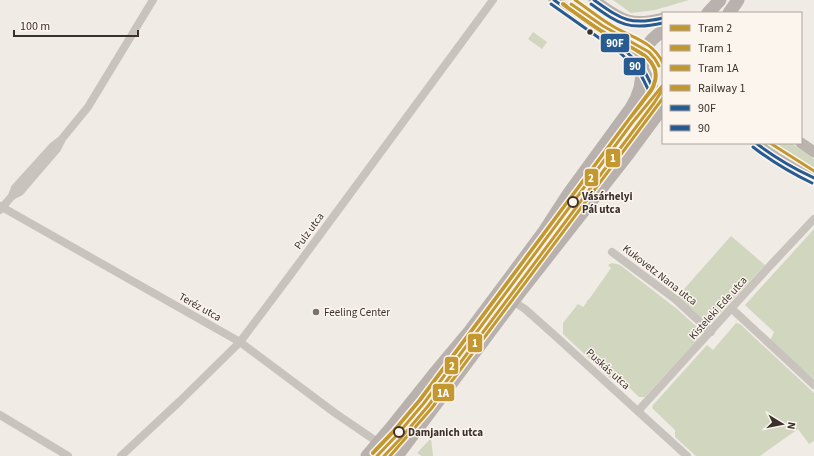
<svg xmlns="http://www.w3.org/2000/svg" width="814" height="456" viewBox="0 0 814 456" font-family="'Source Sans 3',sans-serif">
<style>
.green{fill:#d1d6bf}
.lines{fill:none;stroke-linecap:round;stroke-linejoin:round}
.minor{stroke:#c9c3be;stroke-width:8}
.secondary{stroke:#bab3ae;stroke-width:11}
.primary{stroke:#b8b1ad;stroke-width:13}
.bus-1-casing{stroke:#fbf5ee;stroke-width:6}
.bus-2-casing{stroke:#fbf5ee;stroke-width:6}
.bus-1{stroke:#275b91;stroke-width:3}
.bus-2{stroke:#275b91;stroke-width:3}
.rail-1-casing{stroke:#fbf5ee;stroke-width:7}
.rail-1{stroke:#c39831;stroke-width:4}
.tram-1-casing{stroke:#fbf5ee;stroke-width:6}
.tram-2-casing{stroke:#fbf5ee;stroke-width:6}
.tram-3-casing{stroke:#fbf5ee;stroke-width:6}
.tram-1{stroke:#c39831;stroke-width:3}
.tram-2{stroke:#c39831;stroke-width:3}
.tram-3{stroke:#c39831;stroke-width:3}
.bus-dot{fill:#3b302b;stroke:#fbf5ee;stroke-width:1.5}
.stop-dot{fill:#fbf5ee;stroke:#3b302b;stroke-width:2}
.poi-dot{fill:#7a716c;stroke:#fbf5ee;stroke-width:1.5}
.labels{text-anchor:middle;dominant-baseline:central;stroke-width:3;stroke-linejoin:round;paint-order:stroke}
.stop-label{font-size:11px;font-weight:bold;fill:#3b302b;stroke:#fbf5ee;text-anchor:start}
.street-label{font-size:11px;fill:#3b302b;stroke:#fbf5ee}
.poi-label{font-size:11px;fill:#3b302b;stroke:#fbf5ee;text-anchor:start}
.line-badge{stroke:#fbf5ee;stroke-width:1.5}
.badge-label{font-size:11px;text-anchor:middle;font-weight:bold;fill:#fff}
</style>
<rect width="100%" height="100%" fill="#f0ebe5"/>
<g class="green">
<polygon points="613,0 689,0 655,10 631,13"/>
<polygon points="533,32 547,42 542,49 528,39"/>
<polygon points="764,143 791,143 814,159 814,173 779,152 778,153"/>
<polygon points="814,229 814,379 770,341 774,332 745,305"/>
<polygon points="731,236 765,265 713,321 704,320 677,297"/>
<polygon points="612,263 620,265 677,309 697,327 700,333 697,340 645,397 639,397 616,375 611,379 563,334 563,323 578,304 583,307 587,302 586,302 590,298 611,268 608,265"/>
<polygon points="736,323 740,324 814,393 814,441 809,444 798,429 760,456 696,456 675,437 675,430 652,408 653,405 707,345 713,350"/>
<polygon points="431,438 433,456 422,456 417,453"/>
</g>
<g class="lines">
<g class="minor">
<polyline points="12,196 15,188 53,146 61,140 88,107 153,0"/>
<polyline points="0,206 240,342 335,413 398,456"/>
<polyline points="0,210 12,196 20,192 57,149 61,141"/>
<polyline points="612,252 675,299 711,332"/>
<polyline points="513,301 525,309 552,333 687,456"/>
<polyline points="732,309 814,385"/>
<polyline points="638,411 767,269 814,219"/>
<polyline points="0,415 68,456"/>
<polyline points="121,456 180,401 240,342 291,274 493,0"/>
</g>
<g class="secondary">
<polyline points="554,0 622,48 642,66 654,90 663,98"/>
<path d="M594,0C621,19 629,27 663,18"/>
<polyline points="756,143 770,154 795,169 814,178"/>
<polyline points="801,143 814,152"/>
</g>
<g class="primary">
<polyline points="708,13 720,0"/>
<polyline points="729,13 738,0"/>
<path d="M367,456L390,429L434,374L470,331L543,233L569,193L631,108C635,102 638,95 640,88C645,63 637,47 663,31"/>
<polyline points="397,456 513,301 629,153 663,107"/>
</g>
<defs>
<g id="bus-1">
<polyline points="554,0 622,48 642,66 654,90 663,98"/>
<path d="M594,0C621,19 629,26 663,18"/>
<path d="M756,143C774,157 793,168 814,178"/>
</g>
<g id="bus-2">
<polyline points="551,4 619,52 638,69 650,93 660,102"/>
<path d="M591,4C619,24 628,31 663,23"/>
<path d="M753,147C771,161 791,173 812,183"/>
</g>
</defs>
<use href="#bus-1" class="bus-1-casing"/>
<use href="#bus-2" class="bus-2-casing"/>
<use href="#bus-1" class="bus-1"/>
<use href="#bus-2" class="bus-2"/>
<defs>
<path id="rail-1" d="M373,453L393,432L420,400L646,97C649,93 653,89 654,84C665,56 623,45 606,34C591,25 577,14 563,4"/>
</defs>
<use href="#rail-1" class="rail-1-casing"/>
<use href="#rail-1" class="rail-1"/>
<defs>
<g id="tram-1">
<polyline points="770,143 814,171"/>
<polyline points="377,456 397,435 424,403 632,123 663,85"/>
</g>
<g id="tram-2">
<path d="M575,0C587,8 599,18 611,25C631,38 652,40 663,63"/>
<polyline points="384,456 401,438 428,406 654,103 663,89"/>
</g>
<g id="tram-3">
<polyline points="571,4 603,26 649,52 655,59 659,66"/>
<polyline points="390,456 431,409 663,98"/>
</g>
</defs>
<use href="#tram-1" class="tram-1-casing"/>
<use href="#tram-2" class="tram-2-casing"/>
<use href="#tram-3" class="tram-3-casing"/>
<use href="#tram-1" class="tram-1"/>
<use href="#tram-2" class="tram-2"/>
<use href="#tram-3" class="tram-3"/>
</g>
<circle class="bus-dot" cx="590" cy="32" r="3.5"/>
<g class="stop-dot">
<circle cx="573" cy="202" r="5"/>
<circle cx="399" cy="432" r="5"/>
</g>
<circle class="poi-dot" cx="316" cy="312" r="4"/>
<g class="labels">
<g class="stop-label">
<text x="582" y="196">Vásárhelyi<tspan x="582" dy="13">Pál utca</tspan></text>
<text x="408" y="432">Damjanich utca</text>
</g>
<g class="street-label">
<text transform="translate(309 231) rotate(-54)">Pulz utca</text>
<text transform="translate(660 275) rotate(38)">Kukovetz Nana utca</text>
<text transform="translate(200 307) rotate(29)">Teréz utca</text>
<text transform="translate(718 308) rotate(-48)">Kisteleki Ede utca</text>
<text transform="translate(608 369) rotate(42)">Puskás utca</text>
</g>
<g class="poi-label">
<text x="324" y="312">Feeling Center</text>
</g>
</g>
<g class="line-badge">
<rect x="600" y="33" width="30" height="20" rx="4" fill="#275b91"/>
<rect x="623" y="57" width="23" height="19" rx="4" fill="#275b91"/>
<rect x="605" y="148" width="16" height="20" rx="4" fill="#c39831"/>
<rect x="584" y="168" width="15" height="19" rx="4" fill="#c39831"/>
<rect x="467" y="333" width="16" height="20" rx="4" fill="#c39831"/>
<rect x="444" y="356" width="15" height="19" rx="4" fill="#c39831"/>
<rect x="432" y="383" width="23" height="19" rx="4" fill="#c39831"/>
</g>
<g class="badge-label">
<text x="615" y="47">90F</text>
<text x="635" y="70">90</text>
<text x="613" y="162">1</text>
<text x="591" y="182">2</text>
<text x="475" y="347">1</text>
<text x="452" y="370">2</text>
<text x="443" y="397">1A</text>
</g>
<rect x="662" y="12" width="140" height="132" fill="#fbf5ee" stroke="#aea6a0"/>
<rect x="670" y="25" width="20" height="6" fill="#c39831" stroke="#aea6a0"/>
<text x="698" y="32" font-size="12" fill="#3b302b">Tram 2</text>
<rect x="670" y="45" width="20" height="6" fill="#c39831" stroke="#aea6a0"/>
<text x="698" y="52" font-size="12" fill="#3b302b">Tram 1</text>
<rect x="670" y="65" width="20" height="6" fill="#c39831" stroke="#aea6a0"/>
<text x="698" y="72" font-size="12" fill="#3b302b">Tram 1A</text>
<rect x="670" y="85" width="20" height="6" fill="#c39831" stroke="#aea6a0"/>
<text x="698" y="92" font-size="12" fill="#3b302b">Railway 1</text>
<rect x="670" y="105" width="20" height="6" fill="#275b91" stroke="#aea6a0"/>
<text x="698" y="112" font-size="12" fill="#3b302b">90F</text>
<rect x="670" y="125" width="20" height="6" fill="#275b91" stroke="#aea6a0"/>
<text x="698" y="132" font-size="12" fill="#3b302b">90</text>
<g transform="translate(782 424) rotate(100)" stroke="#fbf5ee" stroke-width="3" paint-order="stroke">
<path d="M0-3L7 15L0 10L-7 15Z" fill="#3b302b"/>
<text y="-6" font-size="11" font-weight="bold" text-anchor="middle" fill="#3b302b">N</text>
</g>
<path d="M14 30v6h124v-6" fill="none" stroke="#3b302b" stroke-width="2"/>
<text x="20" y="30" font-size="12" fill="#3b302b" stroke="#fbf5ee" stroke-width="3" paint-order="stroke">100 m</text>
</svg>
